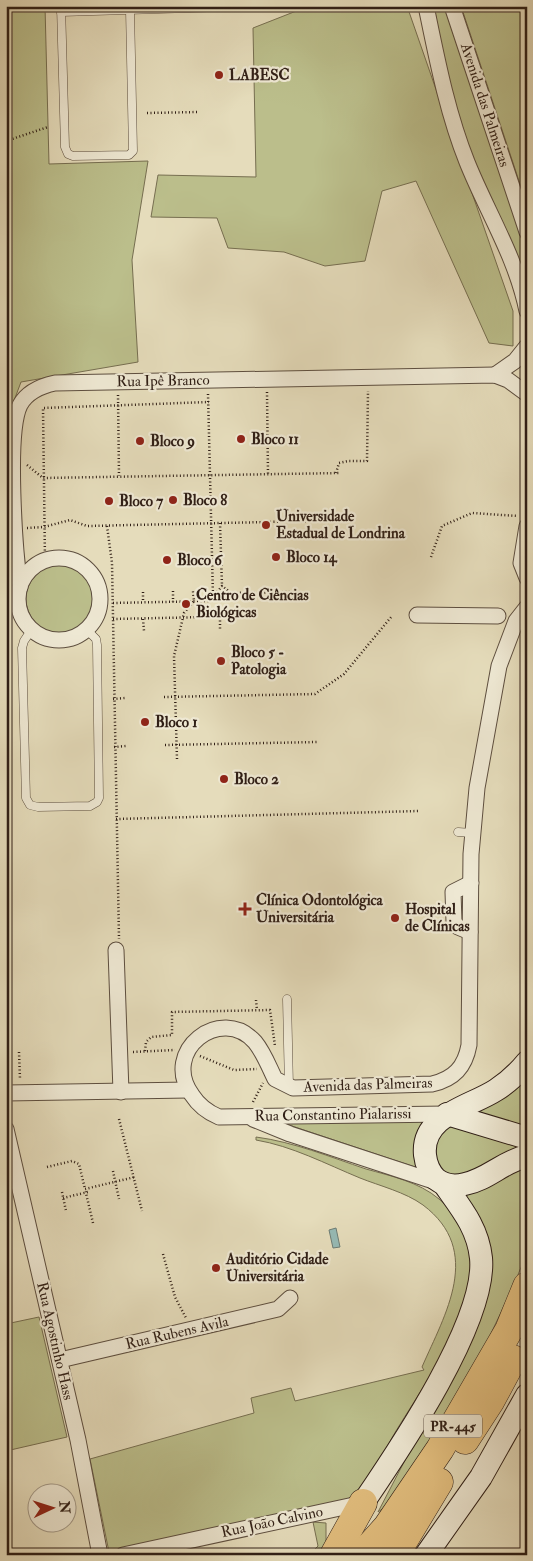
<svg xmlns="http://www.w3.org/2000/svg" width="533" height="1561" viewBox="0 0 533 1561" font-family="'IM FELL Double Pica',serif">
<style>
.green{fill:#bbbe8b;stroke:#766e50}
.water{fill:#96bab5;stroke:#6d7c75}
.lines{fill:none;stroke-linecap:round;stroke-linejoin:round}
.service-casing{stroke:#5d4e3f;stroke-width:9}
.minor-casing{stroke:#5d4e3f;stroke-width:17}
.secondary-casing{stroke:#301f16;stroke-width:24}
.motorway-casing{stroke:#301f16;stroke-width:29}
.path{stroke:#301f16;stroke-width:2.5;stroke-dasharray:1 2.5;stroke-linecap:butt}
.service{stroke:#eee8d3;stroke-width:8}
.minor{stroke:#eee8d3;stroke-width:15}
.secondary{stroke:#eee8d3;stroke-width:22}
.motorway{stroke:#e2be7e;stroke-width:28}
.poi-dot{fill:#8f2418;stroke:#eee8d3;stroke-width:2}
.labels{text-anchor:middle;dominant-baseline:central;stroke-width:4.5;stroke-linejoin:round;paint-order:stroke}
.shield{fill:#eee8d3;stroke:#695b4f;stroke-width:1}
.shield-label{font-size:14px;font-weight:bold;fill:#301f16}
.poi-label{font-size:15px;font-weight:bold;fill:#301f16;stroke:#eee8d3;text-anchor:start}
.street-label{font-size:15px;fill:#301f16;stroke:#eee8d3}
</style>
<rect width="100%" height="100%" fill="#e5dcbb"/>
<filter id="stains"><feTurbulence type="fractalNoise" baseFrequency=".004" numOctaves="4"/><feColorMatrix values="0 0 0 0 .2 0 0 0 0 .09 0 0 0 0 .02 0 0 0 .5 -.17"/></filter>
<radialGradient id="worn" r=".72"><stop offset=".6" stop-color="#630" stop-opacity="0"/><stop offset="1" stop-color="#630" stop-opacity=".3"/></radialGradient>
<g class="green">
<polygon points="6,6 45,6 49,164 148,161 132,260 138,362 21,382 6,422"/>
<polygon points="309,6 407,6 513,311 513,346 489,343 416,181 382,191 365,261 325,266 284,252 228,248 217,218 151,217 158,175 256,177 253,28"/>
<polygon points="434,6 444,6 527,255 527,290 514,247 471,154 445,70"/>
<polygon points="461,6 527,6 527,205"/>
<polygon points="6,453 14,528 15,600 6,600"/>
<circle cx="60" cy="599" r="34"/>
<polygon points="527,1075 527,1132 489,1120 475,1109"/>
<polygon points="424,1120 424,1170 283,1123"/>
<polygon points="449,1124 527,1143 499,1160 452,1178 436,1165 436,1137"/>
<path d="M256,1137C294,1142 330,1157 366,1169C391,1176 419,1182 439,1199C517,1263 430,1373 393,1436C381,1457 370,1478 358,1499L109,1552L90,1459L254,1413L251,1398L291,1388L295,1401L424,1370L422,1367C445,1314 484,1251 423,1205C405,1192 380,1186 360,1178C326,1164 292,1146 256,1140Z"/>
<polygon points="527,1163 527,1253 512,1289 468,1382 385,1507 378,1512 463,1349 481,1309 459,1195"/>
<polygon points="39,1317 67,1437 6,1451 6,1324"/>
<polygon points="313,1522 326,1523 326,1545 317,1555 309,1555 318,1546"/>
</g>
<polygon class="water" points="336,1228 340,1247 333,1248 329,1230"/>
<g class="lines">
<defs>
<g id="service">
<polyline points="61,6 65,147 68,154 73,156 129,155 133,151 130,10"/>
<polyline points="61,12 256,6"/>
<polyline points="32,629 24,641 22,648 26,798 30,805 38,807 90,806 97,802 99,798 97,645 96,639 86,629"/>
<polyline points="458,832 472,833"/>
<polyline points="287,999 289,1087"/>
</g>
<g id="minor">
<path d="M426,6C437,59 447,112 467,162C487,212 516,257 527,311"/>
<polyline points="452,6 527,232"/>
<polyline points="495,375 515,361 527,346"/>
<polyline points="527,526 521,563 527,578"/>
<circle cx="59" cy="599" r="41"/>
<path d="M20,587C15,553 6,433 20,405C27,392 41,386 55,383L495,375L508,380L527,394"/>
<polyline points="417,615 498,616"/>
<polyline points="470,932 458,927 454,922 453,892 471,883"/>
<polyline points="116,950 121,1092"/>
<polyline points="6,1093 188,1090"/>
<path d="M447,1114L219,1117C207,1112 199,1106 192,1095C160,1051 221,1004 255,1042C264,1053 269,1067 275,1079L293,1088L432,1084C454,1079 465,1067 469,1045L471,854L477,788L499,666L516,621L527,607"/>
<polyline points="253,1119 290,1134 439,1183"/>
<polyline points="6,1129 78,1440 100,1555"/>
<polyline points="60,1360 278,1309 290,1298"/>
<polyline points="123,1555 363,1503"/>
</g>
<g id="secondary">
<path d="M527,1062C518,1073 507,1083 496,1090C470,1107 421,1115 425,1155C426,1164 430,1173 436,1179C445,1186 454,1187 465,1184C487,1180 504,1161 527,1156"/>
<polyline points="447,1114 527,1138"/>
<path d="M363,1503C399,1450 487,1321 481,1258C478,1228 461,1208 444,1184"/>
<polyline points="426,1555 481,1477 527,1395"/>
</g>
<g id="motorway">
<polyline points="465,1440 491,1400 513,1359"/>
<polyline points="334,1555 363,1503"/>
<polyline points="362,1555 387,1527 440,1449 509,1330 527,1286"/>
<polyline points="395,1555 439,1482"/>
</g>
</defs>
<use href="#service" class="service-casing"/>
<use href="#minor" class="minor-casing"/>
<use href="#secondary" class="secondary-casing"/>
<use href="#motorway" class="motorway-casing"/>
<g class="path">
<polyline points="147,113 199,112"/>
<polyline points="6,141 48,127"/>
<polyline points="523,323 526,334"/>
<polyline points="267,392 268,474"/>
<polyline points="208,394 213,597"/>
<polyline points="118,395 119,476"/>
<polyline points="27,465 43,478 340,473"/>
<polyline points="336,473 339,463 348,461 367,461 368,391"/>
<polyline points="220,523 222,586"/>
<polyline points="107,526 112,563 119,939"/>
<polyline points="27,528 44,527 70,520 87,526 312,521"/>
<polyline points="431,557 442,526 472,513 518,516"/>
<polyline points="45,561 43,408 209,402"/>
<polyline points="173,591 173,602"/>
<polyline points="143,592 143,602"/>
<polyline points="113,603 210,601 222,586 231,593 290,592"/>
<polyline points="220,617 220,629"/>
<polyline points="113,619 253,616"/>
<polyline points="143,619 144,631"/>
<polyline points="164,697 315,694 344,674 392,616"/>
<polyline points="113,699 125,698"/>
<polyline points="165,745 317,742"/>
<polyline points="114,747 126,746"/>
<polyline points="177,759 174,656 184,613 194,601 193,591"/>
<polyline points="6,814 11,814"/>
<polyline points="116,819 419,811"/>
<polyline points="256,1000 257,1010"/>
<polyline points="145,1051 146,1042 151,1037 172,1035 172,1012 270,1010 275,1046"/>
<polyline points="19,1052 20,1079"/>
<polyline points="133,1052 175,1050"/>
<polyline points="200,1056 234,1070 257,1069"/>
<polyline points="253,1102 263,1083"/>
<polyline points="119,1119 142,1211"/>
<polyline points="47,1167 72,1161 79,1164 85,1189"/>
<polyline points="113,1171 119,1199"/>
<polyline points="62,1192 66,1211"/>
<polyline points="63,1198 88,1192"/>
<polyline points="93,1223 85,1189 135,1177"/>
<polyline points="163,1254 175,1297 186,1318"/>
</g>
<use href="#service" class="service"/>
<use href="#minor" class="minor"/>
<use href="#secondary" class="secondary"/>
<use href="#motorway" class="motorway"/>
</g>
<g class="poi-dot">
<circle cx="219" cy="75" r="5"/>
<circle cx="241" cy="439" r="5"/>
<circle cx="140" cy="441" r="5"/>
<circle cx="173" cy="500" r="5"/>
<circle cx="109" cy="501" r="5"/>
<circle cx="266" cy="525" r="5"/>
<circle cx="276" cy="557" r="5"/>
<circle cx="167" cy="560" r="5"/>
<circle cx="186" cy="604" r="5"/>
<circle cx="221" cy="661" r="5"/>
<circle cx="145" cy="722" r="5"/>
<circle cx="224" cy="779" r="5"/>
<path d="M242.5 901.5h5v5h5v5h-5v5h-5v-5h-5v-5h5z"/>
<circle cx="395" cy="918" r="5"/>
<circle cx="216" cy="1268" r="5"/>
</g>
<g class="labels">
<rect class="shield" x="424" y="1414.5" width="58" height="23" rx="4"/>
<g class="shield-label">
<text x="453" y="1426">PR-445</text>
</g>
<g class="poi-label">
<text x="229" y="75">LABESC</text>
<text x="251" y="439">Bloco 11</text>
<text x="150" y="441">Bloco 9</text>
<text x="183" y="500">Bloco 8</text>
<text x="119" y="501">Bloco 7</text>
<text x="276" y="516">Universidade<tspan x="276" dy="17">Estadual de Londrina</tspan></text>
<text x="286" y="557">Bloco 14</text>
<text x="177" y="560">Bloco 6</text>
<text x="196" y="595">Centro de Ciências<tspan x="196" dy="17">Biológicas</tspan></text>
<text x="231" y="652">Bloco 5 -<tspan x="231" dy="17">Patologia</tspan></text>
<text x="155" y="722">Bloco 1</text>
<text x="234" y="779">Bloco 2</text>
<text x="256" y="900">Clínica Odontológica<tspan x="256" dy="17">Universitária</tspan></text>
<text x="405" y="909">Hospital<tspan x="405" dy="17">de Clínicas</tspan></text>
<text x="226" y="1259">Auditório Cidade<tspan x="226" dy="17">Universitária</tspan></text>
</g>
<g class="street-label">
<text transform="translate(485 105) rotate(72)">Avenida das Palmeiras</text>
<text transform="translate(163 381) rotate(-1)">Rua Ipê Branco</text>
<text transform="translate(368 1085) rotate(-2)">Avenida das Palmeiras</text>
<text transform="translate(333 1115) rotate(-1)">Rua Constantino Pialarissi</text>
<text transform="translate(177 1333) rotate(-13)">Rua Rubens Avila</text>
<text transform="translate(55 1341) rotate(77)">Rua Agostinho Hass</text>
<text transform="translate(272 1522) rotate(-12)">Rua João Calvino</text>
</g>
</g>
<rect width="533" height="1561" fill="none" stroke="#e5dcbb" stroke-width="25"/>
<rect x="8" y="8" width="518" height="1546" fill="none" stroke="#301f16" stroke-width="2.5"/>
<rect x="12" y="12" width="508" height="1536" fill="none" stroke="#301f16"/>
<g transform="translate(52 1508) rotate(86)"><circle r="24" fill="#eee8d3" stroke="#a29887"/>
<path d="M0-4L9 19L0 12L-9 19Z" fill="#8f2418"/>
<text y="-8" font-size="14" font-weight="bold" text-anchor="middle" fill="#301f16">N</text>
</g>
<rect width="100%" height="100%" filter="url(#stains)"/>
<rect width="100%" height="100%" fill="url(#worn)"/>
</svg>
